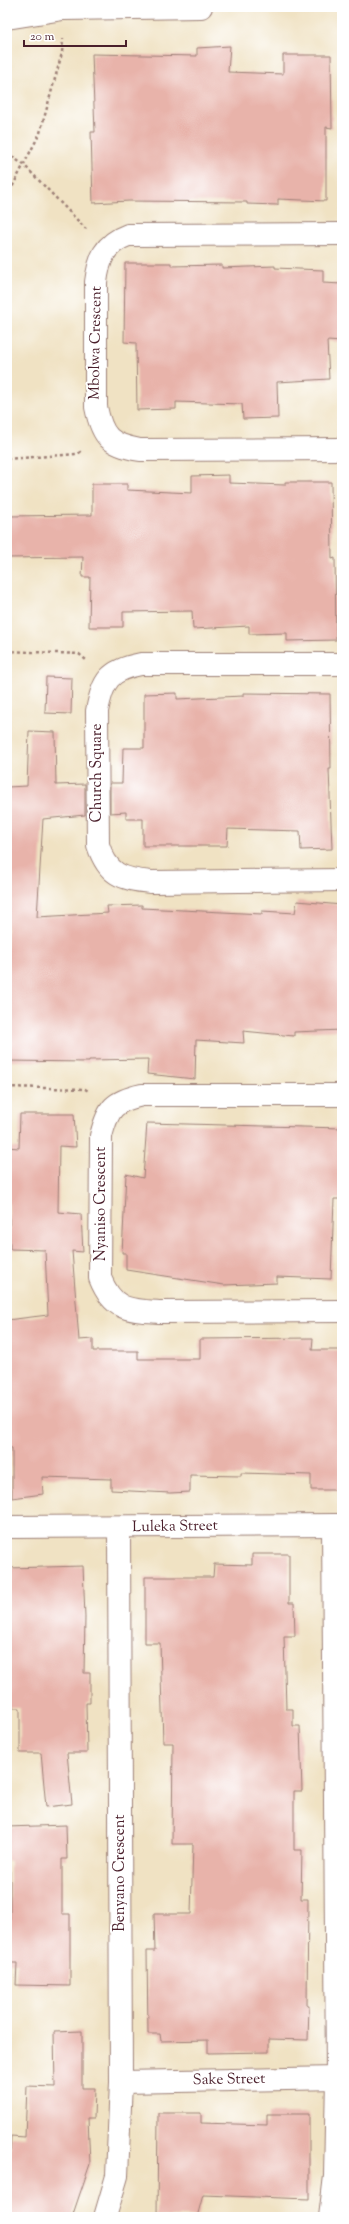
<svg xmlns="http://www.w3.org/2000/svg" width="349" height="2224" viewBox="0 0 349 2224" font-family="'Sorts Mill Goudy',serif">
<style>
.building{fill:#e8b3aa}
.lines{fill:none;stroke-linecap:round;stroke-linejoin:round}
.minor-casing{stroke:#9d8077;stroke-width:24}
.path{stroke:#9d8077;stroke-width:2.5;stroke-dasharray:3 3;stroke-linecap:butt}
.minor{stroke:#fff;stroke-width:22}
.labels{text-anchor:middle;dominant-baseline:central;stroke-width:4;stroke-linejoin:round;paint-order:stroke}
.street-label{font-size:15px;fill:#4a1f2b;stroke:#fff}
</style>
<rect width="100%" height="100%" fill="#fff"/>
<filter id="ink" filterUnits="userSpaceOnUse"><feTurbulence type="fractalNoise" baseFrequency=".025" numOctaves="2"/><feDisplacementMap in="SourceGraphic" scale="8" xChannelSelector="R" yChannelSelector="G"/><feConvolveMatrix kernelMatrix="1 2 1 2 8 2 1 2 1" color-interpolation-filters="sRGB"/></filter>
<filter id="wash" filterUnits="userSpaceOnUse"><feTurbulence type="fractalNoise" baseFrequency=".012" numOctaves="4" result="noise"/><feDisplacementMap in="SourceGraphic" scale="16" xChannelSelector="R" yChannelSelector="G"/><feGaussianBlur stdDeviation="0.9" result="paint"/><feColorMatrix in="noise" values="0 0 0 0 0 0 0 0 0 0 0 0 0 0 0 0 0 1.4 0 .05"/><feComposite in="paint" operator="in"/></filter>
<g filter="url(#wash)">
<rect width="100%" height="100%" fill="#f0e2c3"/>
<g id="blocks">
<g class="building">
<polygon points="230,46 228,72 283,74 283,55 331,55 332,128 326,127 326,201 278,199 278,205 247,204 247,202 129,201 93,203 91,132 95,132 92,54 197,56 197,48"/>
<polygon points="125,263 171,263 171,266 222,265 222,268 275,266 275,268 323,270 323,283 342,284 342,342 327,341 329,379 277,382 278,418 243,419 242,404 176,402 176,409 137,410 136,343 124,342"/>
<polygon points="229,475 229,483 285,485 285,482 331,482 332,559 335,558 336,640 287,641 287,633 249,634 249,626 193,629 192,611 123,612 123,627 89,627 90,577 82,577 83,557 7,558 7,516 92,515 92,484 127,484 127,490 192,493 192,476"/>
<polygon points="46,677 72,678 71,714 45,713"/>
<polygon points="177,693 177,699 243,696 243,693 330,694 331,769 329,769 332,849 301,850 300,831 228,829 227,846 143,846 143,819 126,819 126,812 110,813 110,783 122,783 123,748 144,748 144,694"/>
<polygon points="29,731 55,732 56,785 85,784 85,815 43,819 37,917 108,913 107,906 142,905 142,908 262,914 262,911 295,913 297,901 342,905 342,1030 294,1032 294,1036 243,1031 244,1043 196,1040 195,1079 147,1074 148,1059 89,1060 89,1062 7,1061 7,787 27,786"/>
<polygon points="20,1114 74,1114 76,1147 59,1146 58,1212 81,1214 83,1252 72,1251 79,1340 93,1339 93,1351 138,1351 138,1359 200,1359 200,1339 313,1338 312,1350 342,1350 342,1490 311,1490 311,1475 241,1473 241,1476 190,1475 190,1492 170,1493 111,1490 111,1479 42,1477 43,1494 12,1498 12,1448 7,1447 7,1320 48,1315 45,1250 10,1249 7,1147 19,1148"/>
<polygon points="147,1123 342,1128 342,1199 334,1199 331,1279 277,1277 277,1283 224,1285 126,1270 126,1253 122,1253 126,1174 143,1178"/>
<polygon points="252,1554 289,1554 289,1603 294,1603 295,1636 284,1636 286,1709 293,1709 293,1726 300,1726 302,1791 294,1791 294,1850 302,1850 301,1899 308,1899 307,2006 309,2006 308,2040 269,2039 269,2052 208,2053 208,2040 161,2041 160,2034 148,2034 147,1951 155,1951 154,1914 191,1914 193,1844 172,1844 173,1743 163,1743 160,1643 145,1643 145,1577 213,1577 214,1564 252,1565"/>
<polygon points="83,1566 85,1617 84,1673 90,1673 90,1703 86,1703 87,1753 67,1753 72,1804 46,1807 41,1753 20,1753 20,1708 7,1708 7,1568"/>
<polygon points="66,1825 67,1859 62,1859 62,1914 70,1914 70,1986 16,1985 17,1963 7,1963 7,1927 10,1927 10,1861 7,1861 7,1827"/>
<polygon points="82,2031 82,2088 95,2088 94,2118 88,2118 90,2164 72,2217 18,2217 7,2213 11,2136 25,2137 27,2086 55,2087 54,2032"/>
<polygon points="158,2113 201,2113 201,2123 267,2125 267,2114 309,2114 309,2199 203,2195 197,2217 157,2217"/>
</g>
</g>
</g>
<g filter="url(#ink)">
<use href="#blocks" fill-opacity="0" stroke="#9d8077" stroke-width="1"/>
<g class="lines">
<defs>
<g id="minor">
<polyline points="7,18 63,9 201,7"/>
<path d="M342,234L128,235C104,244 99,259 96,282V407C102,437 110,445 140,450L342,449"/>
<path d="M342,664H141C109,670 103,680 97,711L98,845C108,875 121,879 151,882L342,880"/>
<path d="M342,1095H142C114,1101 108,1108 101,1136L100,1278C113,1310 127,1310 159,1312L342,1311"/>
<polyline points="7,1527 342,1525"/>
<polyline points="121,2082 337,2078"/>
<polyline points="105,2217 117,2176 121,2082 119,1527"/>
<polyline points="330,2217 335,2176 337,2078 333,1525"/>
</g>
</defs>
<use href="#minor" class="minor-casing"/>
<g class="path">
<polyline points="7,153 24,165 86,229"/>
<polyline points="7,197 40,133 62,53 63,39"/>
<polyline points="7,459 77,454 82,451"/>
<polyline points="7,651 79,654 86,660"/>
<polyline points="7,1087 85,1089 90,1092"/>
</g>
<use href="#minor" class="minor"/>
</g>
</g>
<g class="labels">
<g class="street-label">
<text transform="translate(96 343) rotate(-89)">Mbolwa Crescent</text>
<text transform="translate(97 773) rotate(-90)">Church Square</text>
<text transform="translate(101 1204) rotate(-90)">Nyaniso Crescent</text>
<text transform="translate(175 1527) rotate(-1)">Luleka Street</text>
<text transform="translate(120 1873) rotate(-90)">Benyano Crescent</text>
<text transform="translate(229 2080) rotate(-1)">Sake Street</text>
</g>
</g>
<rect width="349" height="2224" fill="none" stroke="#fff" stroke-width="24"/>
<path d="M24 40v6h102v-6" fill="none" stroke="#4a1f2b" stroke-width="2"/>
<text x="30" y="40" font-size="12" fill="#4a1f2b" stroke="#ffffff" stroke-width="3" paint-order="stroke">20 m</text>
</svg>
